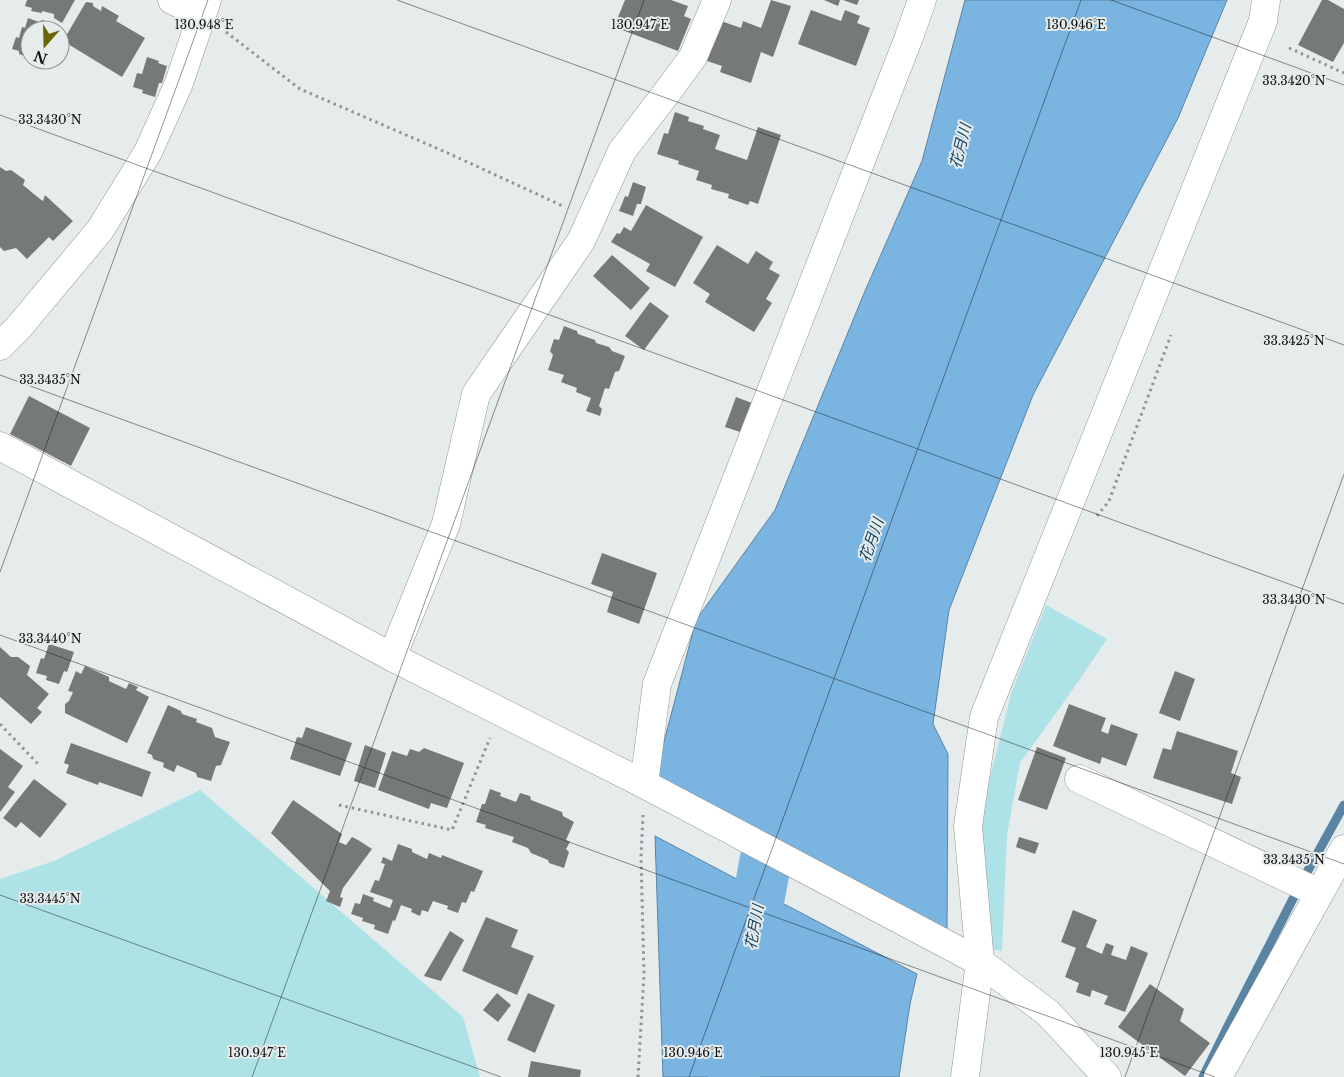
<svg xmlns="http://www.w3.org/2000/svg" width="1344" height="1077" viewBox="0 0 1344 1077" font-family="'Libre Baskerville','Noto Sans JP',serif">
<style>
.green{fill:#ade2e7}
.water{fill:#7ab5e2;stroke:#5a84a3}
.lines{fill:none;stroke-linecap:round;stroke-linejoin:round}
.stream{stroke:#5a84a3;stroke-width:9}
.river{stroke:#7ab5e2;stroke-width:52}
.building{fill:#757a79}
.minor-casing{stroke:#919697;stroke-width:29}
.path{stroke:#909495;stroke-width:3;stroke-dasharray:2.5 4;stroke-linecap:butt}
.minor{stroke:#fff;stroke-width:28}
.ticks{fill:none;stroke:#0f1011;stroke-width:1;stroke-opacity:0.45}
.labels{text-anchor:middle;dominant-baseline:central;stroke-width:4;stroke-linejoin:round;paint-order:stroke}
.water-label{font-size:15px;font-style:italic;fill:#154261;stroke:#e6ebec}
.ticks-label{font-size:12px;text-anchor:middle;fill:#0f1011;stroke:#e6ebec;stroke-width:4;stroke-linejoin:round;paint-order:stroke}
</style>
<rect width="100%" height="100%" fill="#e6ebec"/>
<g class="green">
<polygon points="1046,605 1107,639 1071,692 1020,763 1007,835 1002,951 989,949 980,817 1011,694"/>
<polygon points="200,790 463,1017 480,1077 0,1077 0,879 54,861"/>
</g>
<g class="water">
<polygon points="965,0 1227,0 1178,118 1033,395 949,610 933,724 948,754 947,932 655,776 696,620 775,510 865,291 922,161"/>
<polygon points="655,836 917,974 910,1004 899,1077 663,1077"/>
</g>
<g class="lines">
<polyline class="stream" points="1203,1077 1227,1028 1300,885 1344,805"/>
<polyline class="river" points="734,1077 734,1040 747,961 777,799 779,793"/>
</g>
<g class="building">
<polygon points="27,0 75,0 62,23 54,18 54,14 42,11 42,13 31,11 32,8 25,6"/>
<polygon points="625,0 671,0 688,6 684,16 691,19 678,51 614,27"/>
<polygon points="771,0 791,6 773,57 761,52 751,83 720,72 722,66 707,61 721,21 741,28 743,21 761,28"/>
<polygon points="824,0 840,0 838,6"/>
<polygon points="843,0 859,0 857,5"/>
<polygon points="1322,0 1328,0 1344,9 1344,43 1333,62 1298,45"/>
<polygon points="86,2 93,3 93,6 101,11 102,6 119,16 116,21 145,38 122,77 63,41"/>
<polygon points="811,10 841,21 845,10 860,16 857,23 870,28 856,66 798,44"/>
<polygon points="28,18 39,22 42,20 49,22 47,26 52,28 52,30 30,30 30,52 29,52 27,57 19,54 19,51 12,49 16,37 19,38 22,27 25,28"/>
<polygon points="147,57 159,61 158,63 167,66 162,83 159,83 155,97 142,93 143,90 133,87 137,73 142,74"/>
<polygon points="675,112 689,117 688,121 704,126 703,129 720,135 715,149 747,160 758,127 781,135 758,204 750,201 748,205 728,198 729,194 711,189 712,185 696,180 699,171 678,164 679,161 657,154 664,133 668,134"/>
<polygon points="0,167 6,171 11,170 25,180 23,185 40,199 43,201 45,195 73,221 53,241 49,237 27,259 16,248 4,251 0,247"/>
<polygon points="633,182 646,187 641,204 637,204 633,216 619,211 625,196 628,197"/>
<polygon points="646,205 703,237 675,287 646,271 650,264 611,242 617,233 620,234 624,227 631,231"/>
<polygon points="717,245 748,264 756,251 773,262 769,269 780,275 766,299 772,303 754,332 705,302 710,294 693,283"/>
<polygon points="612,255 650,288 631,310 593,276"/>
<polygon points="650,302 669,316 644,350 625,336"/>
<polygon points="564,326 577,331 578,334 595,340 596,343 609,347 612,351 625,356 619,371 615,372 609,389 605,388 599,406 602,409 600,416 586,411 591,398 576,392 577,388 561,382 564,375 548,370 553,355 550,351 554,339 559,340"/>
<polygon points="29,396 90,428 71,466 10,434"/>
<polygon points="736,397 752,403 740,432 725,427"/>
<polygon points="602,553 657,573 639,624 607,612 613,592 591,584"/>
<polygon points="49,644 74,652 67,672 64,671 59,684 46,680 47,676 36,673 41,658 44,659"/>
<polygon points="0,647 11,657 18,657 30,666 27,675 49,694 37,708 42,712 31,724 0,697"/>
<polygon points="85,666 109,677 109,681 126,689 129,683 138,687 136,690 149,697 127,743 65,713 65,704 69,701 73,692 68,691 76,671 81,674"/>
<polygon points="1175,671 1195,679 1180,721 1159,713"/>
<polygon points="1069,704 1106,718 1101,731 1108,734 1111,724 1138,734 1126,766 1102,757 1100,764 1053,746"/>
<polygon points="168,705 181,711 182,714 197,719 196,722 212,728 215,737 230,742 221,765 216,766 211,781 197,777 196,773 177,765 174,772 163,767 164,763 153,759 152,755 147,753"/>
<polygon points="306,727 352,743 340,776 290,759 297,737 302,738"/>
<polygon points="1177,731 1238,751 1231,773 1241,777 1232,804 1153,778 1163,748 1171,750"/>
<polygon points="71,743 151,772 142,797 99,782 98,785 66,773 69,765 64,763"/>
<polygon points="365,745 386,753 375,788 354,781"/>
<polygon points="1037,747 1066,758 1047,810 1018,800"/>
<polygon points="424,748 464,763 447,808 431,803 429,809 378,790 392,751 407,756 410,749 419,752"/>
<polygon points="0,749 23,766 8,787 15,792 0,812"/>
<polygon points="34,779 67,804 40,838 21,822 16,828 3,818"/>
<polygon points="490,789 501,793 500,796 516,802 520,793 530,796 531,800 562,812 563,816 574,822 566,840 570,842 566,849 569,852 564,868 549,863 548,860 531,853 528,848 512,842 514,837 485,828 486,825 476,822 482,804 485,804"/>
<polygon points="293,800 342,834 339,842 346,845 352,837 358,840 372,849 343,888 340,897 343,898 340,907 326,901 330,891 271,833"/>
<polygon points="1019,837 1039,843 1035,854 1016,847"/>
<polygon points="398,844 412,849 412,852 427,859 429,853 441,858 442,855 483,871 474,892 471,891 466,903 462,902 458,913 447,909 448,906 433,901 428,912 422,910 420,916 411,912 412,909 401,905 395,921 393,920 388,934 374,929 375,925 362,921 363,918 351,914 355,903 360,904 363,894 374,898 373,901 390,908 393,900 370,892 375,880 379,881 385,864 381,863 383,857 392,861"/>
<polygon points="1073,910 1097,920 1086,947 1102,954 1106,943 1114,946 1111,955 1126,960 1131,946 1148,953 1125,1012 1104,1004 1108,996 1092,990 1090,997 1076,992 1079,983 1065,977 1076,948 1061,942"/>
<polygon points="486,917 518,930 511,947 534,956 517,995 462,971"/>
<polygon points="450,931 464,940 441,981 424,976"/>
<polygon points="1150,984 1184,1009 1180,1021 1210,1043 1185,1076 1118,1027"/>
<polygon points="497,993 511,1005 498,1022 483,1010"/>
<polygon points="528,993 555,1005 535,1053 507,1040"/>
<polygon points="531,1061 581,1070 580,1077 528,1077"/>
</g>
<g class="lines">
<defs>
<g id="minor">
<polyline points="172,0 202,14"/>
<polyline points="0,346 19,327 100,230 148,152 179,83 207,0"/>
<polyline points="0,446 392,657 644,784 980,962 1048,1013 1107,1077"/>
<polyline points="392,657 446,524 476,394 581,241 622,151 668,91 693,57 717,0"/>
<polyline points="1079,779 1319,893"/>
<polyline points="644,784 657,684 909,37 922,0"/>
<polyline points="965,1077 980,962 968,826 984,717 1263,21 1266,0"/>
<polyline points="1218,1077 1344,849"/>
</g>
</defs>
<use href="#minor" class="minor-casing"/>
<g class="path">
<polyline points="226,32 300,89 450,154 565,207"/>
<polyline points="1289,48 1344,73"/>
<polyline points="1097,516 1109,501 1171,335"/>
<polyline points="0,724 38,764"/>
<polyline points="339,805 452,830 490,738"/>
<polyline points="638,1077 644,974 641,857 643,815"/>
</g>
<use href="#minor" class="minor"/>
</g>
<path class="ticks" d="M397,0L1344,345M1111,0L1344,85M0,115L1344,604M0,375L1344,864M0,572L208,0M0,635L1215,1077M0,895L501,1077M252,1077L644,0M689,1077L1081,0M1125,1077L1344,474"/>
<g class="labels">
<g class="water-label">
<text transform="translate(960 146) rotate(-76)">花月川</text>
<text transform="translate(871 540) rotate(-71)">花月川</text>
<text transform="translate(754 927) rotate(-80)">花月川</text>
</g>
</g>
<g class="ticks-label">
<text x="204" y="29">130.948°E</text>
<text x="640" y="29">130.947°E</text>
<text x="1076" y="29">130.946°E</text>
<text x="1294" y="85">33.3420°N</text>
<text x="50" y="124">33.3430°N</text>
<text x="1294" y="345">33.3425°N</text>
<text x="50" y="384">33.3435°N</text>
<text x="1294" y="604">33.3430°N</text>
<text x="50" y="643">33.3440°N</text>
<text x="1294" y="864">33.3435°N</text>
<text x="50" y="903">33.3445°N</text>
<text x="257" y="1057">130.947°E</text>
<text x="693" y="1057">130.946°E</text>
<text x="1129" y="1057">130.945°E</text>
</g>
<g transform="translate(45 45) rotate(200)"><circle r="24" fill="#e6ebec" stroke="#909394"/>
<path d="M0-4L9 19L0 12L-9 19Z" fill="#6a6600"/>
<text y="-8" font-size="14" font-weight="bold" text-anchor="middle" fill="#0f1011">N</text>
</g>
</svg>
